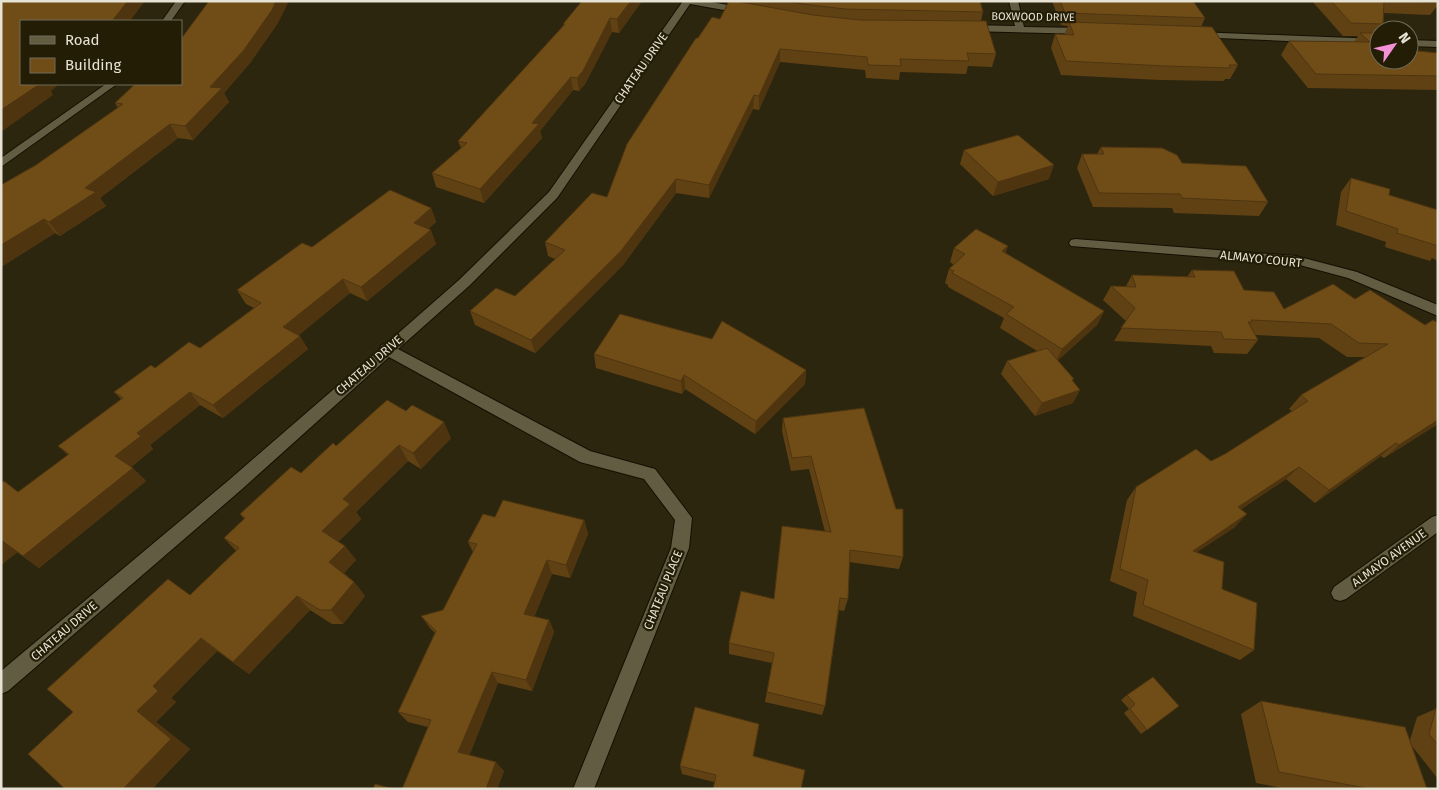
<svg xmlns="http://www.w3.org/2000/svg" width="1439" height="790" viewBox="0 0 1439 790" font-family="'Fira Sans',sans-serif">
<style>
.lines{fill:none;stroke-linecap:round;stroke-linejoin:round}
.minor-casing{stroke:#150f00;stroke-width:2}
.minor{fill:#625c43;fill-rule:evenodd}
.wall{fill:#604114}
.shaded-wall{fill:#4e3510}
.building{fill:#704c17;stroke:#4e3510}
.labels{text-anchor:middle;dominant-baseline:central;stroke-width:4.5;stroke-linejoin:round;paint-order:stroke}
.far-street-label{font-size:11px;fill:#e6e2d4;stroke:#231d06}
.street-label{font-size:12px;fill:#e6e2d4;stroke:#231d06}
</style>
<rect width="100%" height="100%" fill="#2c260f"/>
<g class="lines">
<defs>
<g id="minor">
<polygon points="176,1 185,1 171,21 162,21"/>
<polygon points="683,1 705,1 746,8 751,11 746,14 690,4 557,198 469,286 398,349 590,451 655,469 692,518 689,548 594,789 573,789 671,548 675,520 644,479 580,462 389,357 241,490 8,691 1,694 1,671 229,480 379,350 381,345 386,344 459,280 549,192"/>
<polygon points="1009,1 1018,1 1024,27 1087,28 1092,31 1087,34 967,31 962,28 967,25 1015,26"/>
<polygon points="1197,32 1379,39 1379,45 1194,37 1192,35"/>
<polygon points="1409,40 1438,41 1438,47 1409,46"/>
<polygon points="106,84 117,84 1,167 1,158"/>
<polygon points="1075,239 1296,256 1357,272 1438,305 1438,316 1348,278 1296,264 1071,246 1069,243 1071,240"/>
<polygon points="1438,515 1438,532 1346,599 1340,601 1334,599 1331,593 1334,587 1432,517"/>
</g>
</defs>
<use href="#minor" class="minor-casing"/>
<use href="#minor" class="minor"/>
</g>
<g class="wall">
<polygon points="582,1 642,1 619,33 612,32 585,84 579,91 573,90 540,131 542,138 484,203 436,187 432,173 461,148 458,141 563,26 563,24"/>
<polygon points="729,1 980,1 983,12 981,21 996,54 992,67 968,66 966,74 900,72 899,80 866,78 865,70 780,62 759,110 753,109 709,198 676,193 623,265 535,353 475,325 470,311 515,296 555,259 548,256 545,242 607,197 698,38 720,19"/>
<polygon points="1052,1 1193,1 1205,18 1201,27 1238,65 1230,79 1225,79 1224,81 1160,80 1061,75 1051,48 1055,34 1064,35 1068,26 1061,25"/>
<polygon points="1312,1 1437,1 1438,5 1430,15 1384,13 1383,24 1377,33 1379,60 1438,53 1438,90 1308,88 1281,55 1289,41 1354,42 1358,36 1343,36"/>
<polygon points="278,23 250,63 224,93 229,102 193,140 178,138 100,198 106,206 60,236 55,233 1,267 1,185 36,165 118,108 115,103"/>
<polygon points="1101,147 1182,163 1268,202 1259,216 1174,213 1172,208 1093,207 1077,168 1082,154 1097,154"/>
<polygon points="964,150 1049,179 993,196 960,164"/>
<polygon points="1351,178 1389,195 1438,210 1438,261 1432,258 1430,261 1385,247 1386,242 1336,225 1341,192"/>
<polygon points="431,208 436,222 428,229 436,244 367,301 350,293 298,335 308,349 223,418 200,405 150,445 153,449 131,467 146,481 39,568 17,552 1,565 1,483 18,492 68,455 58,446 121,399 114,392 155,368 200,348 254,308 246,304 237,290 312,247"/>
<polygon points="1008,246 1005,253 1104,311 1097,325 1058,360 1073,382 1073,403 1035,416 1001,374 1007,361 1037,351 1000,328 1004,318 948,287 948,285 945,283 949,269 954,265 950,262 954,248"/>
<polygon points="1192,270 1244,290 1284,309 1355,299 1370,290 1438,424 1384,458 1381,456 1315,503 1286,479 1241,509 1235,527 1197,552 1222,589 1254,650 1240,660 1133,616 1137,592 1110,581 1127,500 1136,487 1211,461 1225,454 1292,411 1289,409 1301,395 1365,357 1347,357 1319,338 1255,335 1258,340 1247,354 1214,353 1211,346 1114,341 1126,321 1103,300 1111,286 1126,286 1132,275 1187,277"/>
<polygon points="594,354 806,370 805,384 755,434 685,389 682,394 596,368"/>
<polygon points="783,418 903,557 899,569 849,562 848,599 844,611 839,610 825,706 822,715 765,702 772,663 729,654 729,643 774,599 825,532 809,469 791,471 782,431"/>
<polygon points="451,438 421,469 408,461 356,512 361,519 338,542 345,546 356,560 344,573 354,582 365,596 343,624 332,624 310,610 249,674 217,651 171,698 176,702 156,722 190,749 152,789 65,789 73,712 190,595 236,551 224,538 244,519 240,514 301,473 336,446"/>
<polygon points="495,517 584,520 588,534 570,578 552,574 534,617 549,620 554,632 532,691 498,683 469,755 504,771 497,789 428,727 408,722 398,712 435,633 430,628 421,616 443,610 473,552 468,542"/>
<polygon points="1127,695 1179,706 1141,734 1124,713 1129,709 1121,700"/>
<polygon points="1261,701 1410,740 1417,717 1438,708 1438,779 1412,746 1427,789 1287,789 1256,783 1241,714"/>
<polygon points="758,733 714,782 682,774 680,766"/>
</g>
<g class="shaded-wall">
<polygon points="128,1 145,1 130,21 112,21"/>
<polygon points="276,1 289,1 278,23 250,63 224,93 229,102 193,140 185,126 210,87"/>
<polygon points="631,1 642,1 619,33 617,19"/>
<polygon points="610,18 612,32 585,84 579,91 577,78"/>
<polygon points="780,49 780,62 759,110 759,96"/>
<polygon points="571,77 573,90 540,131 542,138 484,203 480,189 532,123"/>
<polygon points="40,84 59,84 51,91 53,95 1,132 1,110"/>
<polygon points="754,95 753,109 709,198 709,185"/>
<polygon points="170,124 178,138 100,198 106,206 60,236 49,222 85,188"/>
<polygon points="1054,165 1049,179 993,196 998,182"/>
<polygon points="676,179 676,193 623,265 535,353 531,340"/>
<polygon points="431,208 436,222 419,237 414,223"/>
<polygon points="44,219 55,233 1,267 1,245"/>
<polygon points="431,230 436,244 367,301 361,287"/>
<polygon points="1008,246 1003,260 1002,251"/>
<polygon points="343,279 350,293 292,341 283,327"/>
<polygon points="1104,311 1097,325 1055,363 1062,349"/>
<polygon points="300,336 308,349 223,418 213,405"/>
<polygon points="806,370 805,384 755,434 756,421"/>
<polygon points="684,375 685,389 682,394 681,381"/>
<polygon points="1080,390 1073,403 1035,416 1042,403"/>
<polygon points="190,392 200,405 150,445 153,449 128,469 115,456 137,433"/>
<polygon points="1438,420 1438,424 1384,458 1399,445"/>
<polygon points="444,422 451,438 421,469 413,453"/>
<polygon points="1396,443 1381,456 1315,503 1329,490"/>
<polygon points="399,445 408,461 356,512 361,519 334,546 322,531 343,499"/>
<polygon points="1299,467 1286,479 1227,519 1238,507"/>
<polygon points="133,468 146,481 39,568 23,556"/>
<polygon points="1247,514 1235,527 1182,562 1193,551"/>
<polygon points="584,520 588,534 570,578 566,565"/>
<polygon points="1,540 18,552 1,565"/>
<polygon points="345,546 356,560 341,576 329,562"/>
<polygon points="547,560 552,574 530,627 524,614"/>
<polygon points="354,582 365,596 343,624 331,610"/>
<polygon points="297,596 310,610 249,674 233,662"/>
<polygon points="549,620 554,632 532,691 526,680"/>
<polygon points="201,638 217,651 171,698 176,702 156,722 190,749 152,789 123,789 137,711 153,686"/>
<polygon points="492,672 498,683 467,762 458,752"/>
<polygon points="759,724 758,733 752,764 753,756"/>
<polygon points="496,762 504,771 497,789 486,789"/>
</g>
<g class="building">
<polygon points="1,1 128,1 112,21 21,21 21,84 40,84 1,110"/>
<polygon points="209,1 276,1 272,10 244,50 210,87 222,88 185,126 170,124 85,188 96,192 49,222 44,219 1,245 1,185 36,165 123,104 115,103 135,84 181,84 181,39"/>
<polygon points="582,1 631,1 617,19 610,18 583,71 577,78 571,77 532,123 539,124 480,189 432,173 467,143 458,141 565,24 563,24"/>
<polygon points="729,1 735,1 813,15 860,20 986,21 996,54 967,53 969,61 900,59 901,66 868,65 867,57 780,49 759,96 754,95 709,185 676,179 621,251 531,340 470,311 496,288 515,296 565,250 545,242 592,193 607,197 627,144 696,38 698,38 712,17 720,19"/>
<polygon points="786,1 980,1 983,12 845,9 803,4"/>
<polygon points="1060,1 1193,1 1205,18 1065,13"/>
<polygon points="1331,1 1384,1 1383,24 1351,23"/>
<polygon points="1410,1 1437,1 1438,3"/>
<polygon points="1069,22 1212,27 1238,65 1229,65 1231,68 1166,66 1066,61 1055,34 1074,35"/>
<polygon points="1360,33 1379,33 1379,60 1409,60 1409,50 1438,53 1438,76 1316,74 1289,41 1370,42"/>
<polygon points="1018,135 1054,165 998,182 964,150"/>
<polygon points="1101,147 1162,148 1177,155 1182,163 1246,166 1268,202 1182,198 1180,194 1099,193 1082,154 1104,154"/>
<polygon points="1351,178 1390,189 1389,195 1438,210 1438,246 1397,233 1398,229 1346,211"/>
<polygon points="390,190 431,208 414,223 431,230 361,287 343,279 283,327 300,336 213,405 190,392 137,433 141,436 115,456 133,468 23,556 1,540 1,483 4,481 18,492 69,454 58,446 123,398 114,392 151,365 155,368 189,342 200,348 261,303 237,290 302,243 312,247"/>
<polygon points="976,229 1008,246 1002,251 1104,311 1062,349 1006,314 1014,307 952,273 954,271 949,269 965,254 954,248"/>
<polygon points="1192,270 1234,271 1244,290 1274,292 1284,309 1333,284 1355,299 1370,290 1425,325 1433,320 1438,323 1438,420 1399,445 1396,443 1329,490 1299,467 1238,507 1247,514 1193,551 1224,562 1222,589 1257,603 1254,650 1143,605 1148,580 1120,569 1136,487 1196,449 1211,461 1225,454 1308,401 1301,395 1388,344 1359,343 1331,324 1251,320 1252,322 1248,322 1258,340 1224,339 1221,332 1121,328 1135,308 1111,286 1136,287 1132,275 1195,277"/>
<polygon points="620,314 712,339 722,321 806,370 756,421 684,375 681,381 594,354"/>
<polygon points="1047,348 1074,379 1072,380 1080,390 1042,403 1007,361"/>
<polygon points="387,400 406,411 412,405 444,422 413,453 399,445 343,499 350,504 322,531 345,546 329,562 354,582 331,610 320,610 297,596 233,662 201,638 153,686 158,691 137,711 171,739 123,789 65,789 28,754 73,712 47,689 168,579 190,595 239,548 224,538 245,518 240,514 291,467 301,473 333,443 336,446"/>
<polygon points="864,408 896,509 903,509 903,557 850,550 848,599 840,598 825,706 767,692 774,653 729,643 741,591 774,599 782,526 831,532 811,456 792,458 783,418"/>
<polygon points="503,500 584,520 566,565 547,560 524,614 549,620 526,680 492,672 458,752 496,762 486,789 402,789 431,720 398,712 436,631 421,616 443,610 477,544 468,542 483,514 495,517"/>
<polygon points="1153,677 1179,706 1147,730 1130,709 1135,704 1127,695"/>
<polygon points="1261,701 1405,727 1427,789 1371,789 1279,772"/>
<polygon points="695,707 759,724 753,756 805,770 801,789 713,789 716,775 680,766"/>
<polygon points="1436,708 1438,708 1438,745 1429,734"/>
<polygon points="375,784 394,789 373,789"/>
</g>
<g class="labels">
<g class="far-street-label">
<text transform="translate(1033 17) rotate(1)">BOXWOOD DRIVE</text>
</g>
<g class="street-label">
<text transform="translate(641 68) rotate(-55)">CHATEAU DRIVE</text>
<text transform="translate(1261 259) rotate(6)">ALMAYO COURT</text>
<text transform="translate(369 365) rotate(-41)">CHATEAU DRIVE</text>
<text transform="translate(1389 558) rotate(-36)">ALMAYO AVENUE</text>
<text transform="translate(663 590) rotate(-68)">CHATEAU PLACE</text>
<text transform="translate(64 631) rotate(-41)">CHATEAU DRIVE</text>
</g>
</g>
<rect width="1439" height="790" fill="none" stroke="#e6e2d4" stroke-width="5"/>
<rect x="20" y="20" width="162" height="65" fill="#231d06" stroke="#716c58"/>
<rect x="30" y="36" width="25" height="8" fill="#625c43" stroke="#716c58"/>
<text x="65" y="45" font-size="15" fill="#e6e2d4">Road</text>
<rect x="30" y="58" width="25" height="15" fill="#704c17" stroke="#716c58"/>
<text x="65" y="70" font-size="15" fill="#e6e2d4">Building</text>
<g transform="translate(1394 45) rotate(56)"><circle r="24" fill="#231d06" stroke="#716c58"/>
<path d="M0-4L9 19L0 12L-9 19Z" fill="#f391d6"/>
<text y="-8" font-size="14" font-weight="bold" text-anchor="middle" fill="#e6e2d4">N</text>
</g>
</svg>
